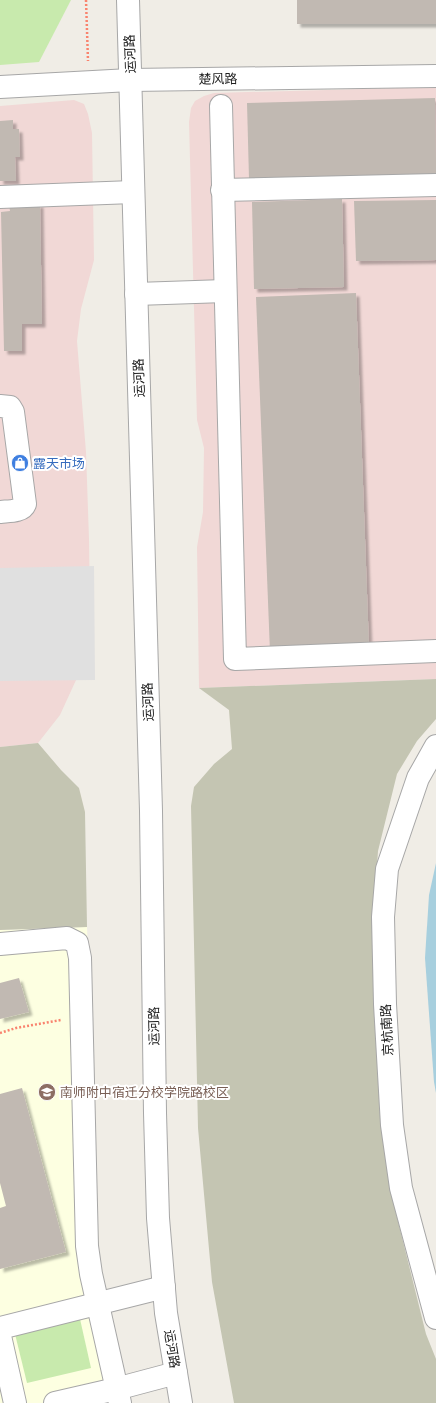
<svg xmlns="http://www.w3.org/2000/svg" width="436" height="1403" viewBox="0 0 436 1403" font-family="'DM Sans','Noto Sans SC',sans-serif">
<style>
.commercial{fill:#f1d8d6}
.education{fill:#fdffe1}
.construction{fill:#c4c5b2}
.grass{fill:#c8eaad}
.parking{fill:#e0e0e0}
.water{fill:#a7cfde}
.building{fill:#c1b9b2;filter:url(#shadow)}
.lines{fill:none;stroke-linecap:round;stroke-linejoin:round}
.minor-casing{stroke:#a7a7a7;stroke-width:24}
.path{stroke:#f9836e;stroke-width:2.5;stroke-dasharray:2 2;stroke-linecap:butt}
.minor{stroke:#fff;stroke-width:22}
.labels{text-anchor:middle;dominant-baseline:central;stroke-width:4;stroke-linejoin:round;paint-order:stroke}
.street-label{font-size:13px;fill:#202020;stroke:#fff}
.shop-label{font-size:13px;fill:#366cbe;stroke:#fff;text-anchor:start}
.education-label{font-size:13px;fill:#785e54;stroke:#fff;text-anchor:start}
</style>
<defs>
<filter id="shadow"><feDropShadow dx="3.5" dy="3.5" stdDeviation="1" flood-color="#0004"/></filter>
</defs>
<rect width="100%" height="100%" fill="#f0ede6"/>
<g class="commercial">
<polygon points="436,87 436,679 199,688 197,547 203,512 204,448 197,420 189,122 191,108 195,101 204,96 214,93"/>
<polygon points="74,100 84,104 88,114 92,133 94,260 81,309 77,341 86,452 89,539 90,611 82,667 60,715 38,743 0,747 0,106"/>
</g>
<polygon class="education" points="87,927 99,1254 128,1403 0,1403 0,930"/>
<g class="construction">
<polygon points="436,679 436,719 417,741 397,774 378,851 373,924 378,1076 391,1193 426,1334 436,1359 436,1403 234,1403 212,1282 198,1128 191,806 194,787 214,764 232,749 229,710 199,688"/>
<polygon points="38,743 61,770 79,788 85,812 87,927 0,930 0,747"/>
</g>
<g class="grass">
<polygon points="0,0 71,0 39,62 0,65"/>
<polygon points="80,1319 91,1368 27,1383 15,1334"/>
</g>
<polygon class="parking" points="94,566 95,680 0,681 0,568"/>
<polygon class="water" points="436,863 436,1093 434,1082 425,958 429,895"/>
<g class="building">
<rect x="297" y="0" width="139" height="24"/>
<polygon points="435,98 436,174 249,179 247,103"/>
<polygon points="13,120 13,129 19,129 20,157 15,157 16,181 0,181 0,121"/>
<polygon points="342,199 344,287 254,289 252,202"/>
<polygon points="436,200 436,260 356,261 354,201"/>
<polygon points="40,204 42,324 22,324 22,351 4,351 1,212 10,211 9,205"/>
<polygon points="356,293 369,648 270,652 256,297"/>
<polygon points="19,978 29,1012 0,1019 0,983"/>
<polygon points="22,1088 66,1252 0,1269 0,1208 6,1206 0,1183 0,1094"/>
</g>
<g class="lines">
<defs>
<g id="minor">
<polyline points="128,0 151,811 155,1113 158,1218 166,1313 181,1403"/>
<polyline points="0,87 130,80 436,76"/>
<polyline points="221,106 235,659 436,651"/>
<polyline points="222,190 436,185"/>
<polyline points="0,197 133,192"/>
<polyline points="136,294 225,291"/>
<path d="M0,406L10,407L13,412L25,504C22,512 8,511 0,512"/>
<polyline points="436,746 418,778 387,869 383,917 385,1004 392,1125 401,1188 436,1318"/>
<polyline points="0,944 67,938 77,943 80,958 87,1246 91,1274 120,1403"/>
<polyline points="0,1328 164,1287"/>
<polyline points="0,1336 15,1403"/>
<polyline points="55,1403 116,1389 176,1373"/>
</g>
</defs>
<use href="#minor" class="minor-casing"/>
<g class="path">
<polyline points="86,0 88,61"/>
<polyline points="0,1033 16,1028 61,1020"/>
</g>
<use href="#minor" class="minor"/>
</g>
<defs>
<symbol id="shop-disc" viewBox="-11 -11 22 22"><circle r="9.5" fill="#3f7fe0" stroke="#fff"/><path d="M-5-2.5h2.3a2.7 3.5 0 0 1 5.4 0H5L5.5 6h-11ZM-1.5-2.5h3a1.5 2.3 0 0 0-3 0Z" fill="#fff"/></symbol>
<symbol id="school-disc" viewBox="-11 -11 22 22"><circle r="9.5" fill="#8d6e63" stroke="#fff"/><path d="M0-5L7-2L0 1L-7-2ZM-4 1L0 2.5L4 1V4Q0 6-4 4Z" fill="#fff"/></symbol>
</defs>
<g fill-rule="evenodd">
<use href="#shop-disc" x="10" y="453" width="20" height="20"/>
<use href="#school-disc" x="37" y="1082" width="20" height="20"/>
</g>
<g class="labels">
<g class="street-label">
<text transform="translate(130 54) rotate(-92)">运河路</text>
<text transform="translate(218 79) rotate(-1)">楚风路</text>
<text transform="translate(139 378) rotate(-92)">运河路</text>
<text transform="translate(148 702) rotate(-92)">运河路</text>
<text transform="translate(154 1026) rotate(-91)">运河路</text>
<text transform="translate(387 1030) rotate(-93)">京杭南路</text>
<text transform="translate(172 1349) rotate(81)">运河路</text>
</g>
<g class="shop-label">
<text x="33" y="463">露天市场</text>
</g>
<g class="education-label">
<text x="60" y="1092">南师附中宿迁分校学院路校区</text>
</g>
</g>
</svg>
